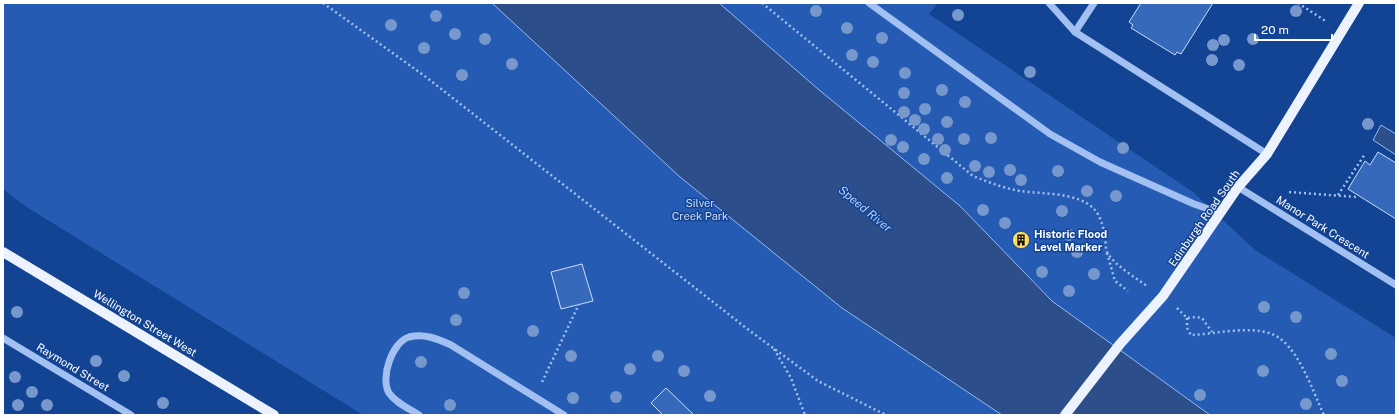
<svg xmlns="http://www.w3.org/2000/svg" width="1399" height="418" viewBox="0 0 1399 418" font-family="'Public Sans',sans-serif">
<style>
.green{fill:#255bb2}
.water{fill:#2c4f8b;stroke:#94baf5}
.building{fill:#3769ba;stroke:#c9ddfc}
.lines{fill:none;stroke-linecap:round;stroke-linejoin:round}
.path{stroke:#a2c0f2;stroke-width:2.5;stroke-dasharray:2 3;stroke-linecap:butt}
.minor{stroke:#a2c0f2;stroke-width:7}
.major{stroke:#edf2ff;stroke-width:10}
.tree{fill:#7798cd}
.labels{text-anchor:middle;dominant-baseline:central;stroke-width:3;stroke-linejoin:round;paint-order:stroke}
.park-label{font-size:11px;fill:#c9ddfc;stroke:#134393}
.street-label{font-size:11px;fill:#fff;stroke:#134393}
.poi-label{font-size:11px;font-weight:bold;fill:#fff;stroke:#134393;text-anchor:start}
.water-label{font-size:12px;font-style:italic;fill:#aecbf9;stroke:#134393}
</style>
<rect width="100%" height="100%" fill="#134393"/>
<polygon class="green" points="3,3 938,3 929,14 1193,192 1255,250 1396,338 1396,415 363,415 25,206 3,189"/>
<g class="water">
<polygon points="492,3 719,3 818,89 960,206 1052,301 1210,415 1002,415 842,308 680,177"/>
<polygon points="1381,125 1396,134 1396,155 1373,140"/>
</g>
<g class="building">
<polygon points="1141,3 1213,3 1181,54 1177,52 1175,55 1131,28 1133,25 1129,22"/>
<polygon points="1378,152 1396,163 1396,219 1348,189 1365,161 1370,165"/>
<polygon points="582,264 593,301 561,309 551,272"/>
<polygon points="666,388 694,415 663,415 651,403"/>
</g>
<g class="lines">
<g class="path">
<polyline points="323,3 426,77 750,331 818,381 886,415"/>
<path d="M762,3L973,176C988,182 1003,188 1020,191C1041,194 1078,192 1094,209C1100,215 1104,228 1105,237C1106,241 1105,248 1107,252C1114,265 1136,278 1147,286"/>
<polyline points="1298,3 1327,22"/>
<polyline points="1289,192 1356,197"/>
<polyline points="1338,195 1365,154"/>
<polyline points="1107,253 1115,281 1128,291"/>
<polyline points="1177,308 1187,318 1196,317 1202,318 1212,332"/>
<path d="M1187,318V328L1191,335C1215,334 1246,326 1269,333C1297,341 1312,390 1324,415"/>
<polyline points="774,349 791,378 805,415"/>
<polyline points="542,382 579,304"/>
</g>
<g class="minor">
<polyline points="869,3 1050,134 1100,162 1194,204 1220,213"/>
<polyline points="1049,3 1075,32 1267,154"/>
<polyline points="1075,32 1094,3"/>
<polyline points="1238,187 1396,285"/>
<polyline points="3,338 131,415"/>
<path d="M419,415C408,408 396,403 389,393C380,378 392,342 409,337C424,333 438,339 451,345L564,415"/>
</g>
<g class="major">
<polyline points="3,252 274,415"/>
<polyline points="1065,415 1120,344 1163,296 1238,187 1267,154 1359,3"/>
</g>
</g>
<g class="tree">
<circle cx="816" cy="11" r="6"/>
<circle cx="1296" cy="11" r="6"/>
<circle cx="958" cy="15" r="6"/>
<circle cx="436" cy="16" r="6"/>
<circle cx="391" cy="25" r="6"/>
<circle cx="847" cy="28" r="6"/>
<circle cx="455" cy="34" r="6"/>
<circle cx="882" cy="38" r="6"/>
<circle cx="485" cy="39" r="6"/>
<circle cx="1253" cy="39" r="6"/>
<circle cx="1224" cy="40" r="6"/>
<circle cx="1213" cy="45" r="6"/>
<circle cx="424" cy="48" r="6"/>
<circle cx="852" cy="55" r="6"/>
<circle cx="1212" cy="60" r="6"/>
<circle cx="873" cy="62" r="6"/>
<circle cx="512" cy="64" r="6"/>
<circle cx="1239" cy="65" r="6"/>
<circle cx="1030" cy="72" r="6"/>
<circle cx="905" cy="73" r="6"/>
<circle cx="462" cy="75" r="6"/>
<circle cx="942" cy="90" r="6"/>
<circle cx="904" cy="93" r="6"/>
<circle cx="965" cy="102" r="6"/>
<circle cx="925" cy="109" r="6"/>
<circle cx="904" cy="112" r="6"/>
<circle cx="915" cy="120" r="6"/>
<circle cx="947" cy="122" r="6"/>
<circle cx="1368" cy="124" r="6"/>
<circle cx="924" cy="129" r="6"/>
<circle cx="991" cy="138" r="6"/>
<circle cx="938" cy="139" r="6"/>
<circle cx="964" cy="139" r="6"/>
<circle cx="891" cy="140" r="6"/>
<circle cx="903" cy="147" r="6"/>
<circle cx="1123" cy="148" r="6"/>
<circle cx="945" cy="150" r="6"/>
<circle cx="924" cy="159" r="6"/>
<circle cx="975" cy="166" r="6"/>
<circle cx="1010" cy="170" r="6"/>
<circle cx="1058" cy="171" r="6"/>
<circle cx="989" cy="172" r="6"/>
<circle cx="947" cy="178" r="6"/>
<circle cx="1021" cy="180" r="6"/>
<circle cx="1087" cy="191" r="6"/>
<circle cx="1116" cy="196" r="6"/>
<circle cx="983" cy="210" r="6"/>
<circle cx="1062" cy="211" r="6"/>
<circle cx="1005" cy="223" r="6"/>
<circle cx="1069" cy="235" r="6"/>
<circle cx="1077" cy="252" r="6"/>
<circle cx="1042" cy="272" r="6"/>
<circle cx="1094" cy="274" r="6"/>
<circle cx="1069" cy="291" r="6"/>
<circle cx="464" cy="293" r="6"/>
<circle cx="1264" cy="307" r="6"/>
<circle cx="17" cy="312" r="6"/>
<circle cx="1296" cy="317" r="6"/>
<circle cx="456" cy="320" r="6"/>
<circle cx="533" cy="331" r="6"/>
<circle cx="1331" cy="354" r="6"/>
<circle cx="571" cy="356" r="6"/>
<circle cx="658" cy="356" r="6"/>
<circle cx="96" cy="361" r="6"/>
<circle cx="421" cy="362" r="6"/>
<circle cx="630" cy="369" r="6"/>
<circle cx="684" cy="371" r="6"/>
<circle cx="1263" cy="371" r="6"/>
<circle cx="124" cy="376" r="6"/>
<circle cx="15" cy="377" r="6"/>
<circle cx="1342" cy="381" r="6"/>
<circle cx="32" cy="392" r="6"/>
<circle cx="1200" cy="395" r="6"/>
<circle cx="710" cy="396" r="6"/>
<circle cx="616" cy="397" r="6"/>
<circle cx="573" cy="398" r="6"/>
<circle cx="163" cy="403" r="6"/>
<circle cx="1306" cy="404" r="6"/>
<circle cx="18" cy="405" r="6"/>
<circle cx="47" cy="405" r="6"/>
<circle cx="450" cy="405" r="6"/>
</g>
<defs>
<symbol id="building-disc" viewBox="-11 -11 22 22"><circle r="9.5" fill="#ffdc63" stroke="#134393"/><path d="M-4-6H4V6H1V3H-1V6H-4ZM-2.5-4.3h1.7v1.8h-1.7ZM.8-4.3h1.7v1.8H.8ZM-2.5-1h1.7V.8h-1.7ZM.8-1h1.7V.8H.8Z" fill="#111"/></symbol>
</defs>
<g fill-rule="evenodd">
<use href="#building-disc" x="1011" y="230" width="20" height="20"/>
</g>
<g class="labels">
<g class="park-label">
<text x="700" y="203">Silver<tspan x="700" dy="13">Creek Park</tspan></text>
</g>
<g class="street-label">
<text transform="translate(1204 218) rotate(-55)">Edinburgh Road South</text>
<text transform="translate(1323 227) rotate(32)">Manor Park Crescent</text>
<text transform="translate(145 323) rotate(31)">Wellington Street West</text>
<text transform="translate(73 367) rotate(31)">Raymond Street</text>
</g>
<g class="poi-label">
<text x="1034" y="234">Historic Flood<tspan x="1034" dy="13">Level Marker</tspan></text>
</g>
<g class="water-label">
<text transform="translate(865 209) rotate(40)">Speed River</text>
</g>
</g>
<rect width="1399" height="418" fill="none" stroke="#ffffff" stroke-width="8"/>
<path d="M1255 34v6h77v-6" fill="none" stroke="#ffffff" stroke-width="2"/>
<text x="1261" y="34" font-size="12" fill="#ffffff" stroke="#134393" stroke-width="3" paint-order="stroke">20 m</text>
</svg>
